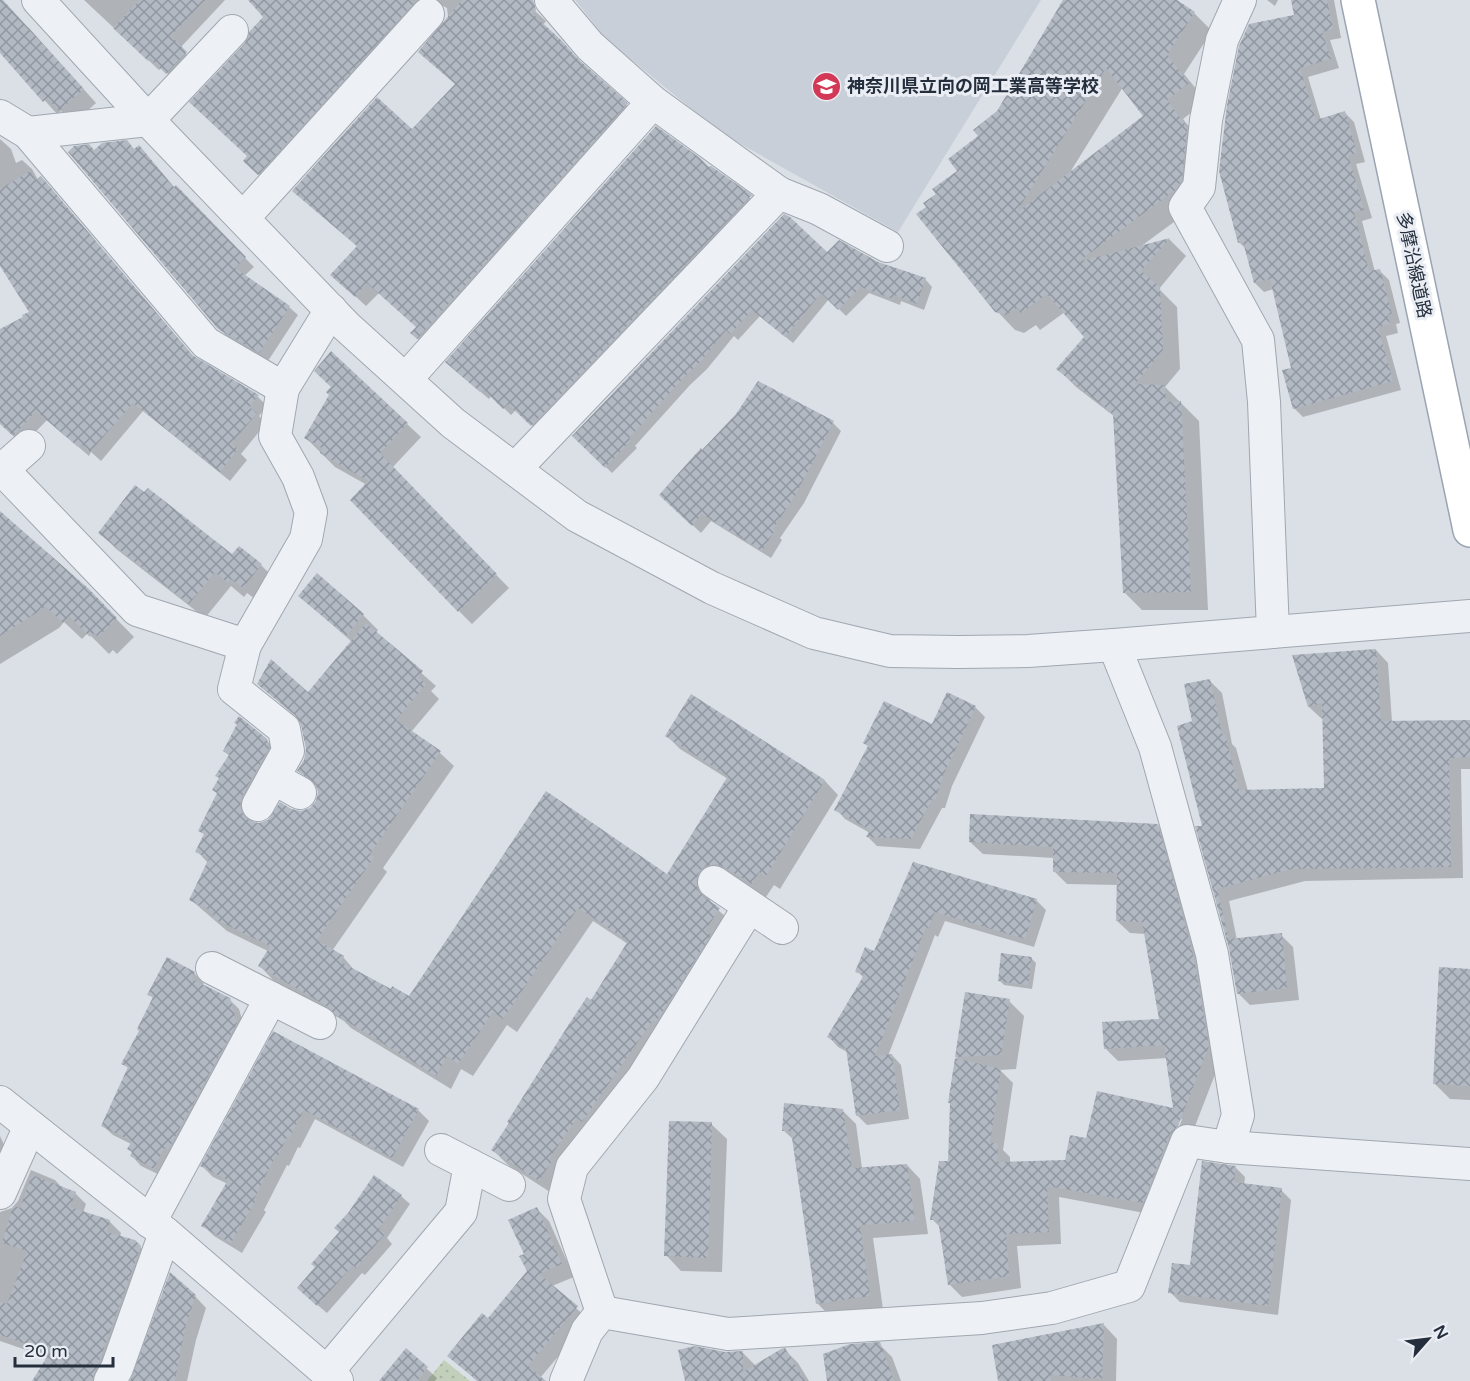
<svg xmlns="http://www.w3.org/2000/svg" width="1470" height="1381" viewBox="0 0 1470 1381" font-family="'Varela Round','Noto Sans JP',sans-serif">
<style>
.built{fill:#c9cfd8}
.park{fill:url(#park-dots)}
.shadow{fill:#0003;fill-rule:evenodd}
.building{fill:url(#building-cross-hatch);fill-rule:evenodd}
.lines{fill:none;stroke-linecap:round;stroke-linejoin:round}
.minor-casing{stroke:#a0a7b0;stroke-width:34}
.major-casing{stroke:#9aa4b2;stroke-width:36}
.minor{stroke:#edf0f4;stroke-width:32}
.major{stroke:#fff;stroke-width:33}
.labels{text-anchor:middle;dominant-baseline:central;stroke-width:6;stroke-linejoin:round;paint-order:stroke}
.poi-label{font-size:18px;font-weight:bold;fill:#242e3c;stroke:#eaeef4;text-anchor:start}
.street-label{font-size:18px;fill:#242e3c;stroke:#eaeef4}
</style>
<defs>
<pattern id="park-dots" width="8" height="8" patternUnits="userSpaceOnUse" patternTransform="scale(1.5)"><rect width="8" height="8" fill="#c2d0bb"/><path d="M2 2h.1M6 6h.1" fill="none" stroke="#a7b3a2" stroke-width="1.8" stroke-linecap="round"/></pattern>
<pattern id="building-cross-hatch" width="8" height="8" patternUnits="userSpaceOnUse" patternTransform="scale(1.5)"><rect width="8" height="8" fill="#b2b9c3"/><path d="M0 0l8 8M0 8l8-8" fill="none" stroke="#9197a0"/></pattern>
</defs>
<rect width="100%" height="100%" fill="#dbe0e6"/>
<polygon class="built" points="575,0 1041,0 898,232 721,133 606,39"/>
<polygon class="park" points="444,1360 470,1381 427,1381"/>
<g class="shadow">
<polygon points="84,0 225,0 180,48 196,64 178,84 162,68 159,70"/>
<polygon points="261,0 523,0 546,21 543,25 584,67 637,115 423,344 412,333 417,327 379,293 366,306 343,285 358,247 305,201 412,131 456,85 447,8 443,6 433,7 269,184 245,161 249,156 246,44 265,17"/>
<path d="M1065,0H1174L1194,13L1212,31L1184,74L1206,101L1183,119L1204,146L1193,208L1140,247L1169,239L1186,256L1159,289L1177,307L1180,369L1165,387L1199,421L1208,610H1142L1124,592L1115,417L1076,387L1058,369L1086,337L1065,312L1040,330L1036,325L1024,333L1015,330L997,311L928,207L959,171L980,136L998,112ZM1123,87L1145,116L1069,174Z"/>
<polygon points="1267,0 1278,0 1275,6"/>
<polygon points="1292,0 1334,0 1341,38 1330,40 1339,68 1308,77 1321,120 1345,113 1354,122 1365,162 1356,164 1372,218 1362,221 1375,272 1380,271 1389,280 1400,323 1396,324 1398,333 1386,336 1401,390 1303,417 1294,408 1293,369 1274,289 1264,292 1255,283 1246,249 1240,243 1295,16"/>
<polygon points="0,7 29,28 96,103 73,124 61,111 57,114 0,51"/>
<polygon points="0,139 11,149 16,163 22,160 32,169 38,180 50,188 195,358 258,397 267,406 259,416 266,423 241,454 247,460 230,481 143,411 101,461 91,452 89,456 47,420 23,445 0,423 0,331 31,312 0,263"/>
<polygon points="94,152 176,188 254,267 244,276 289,307 298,315 268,361 228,337 219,328"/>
<polygon points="711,168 758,204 540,433 516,410 511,415 491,396 489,399 455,370"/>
<polygon points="827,254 878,263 925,279 932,287 924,310 901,301 900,305 869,293 846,316 829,299 793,343 760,316 738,340 734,336 707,369 690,385 635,446 637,448 612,473 574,436"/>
<polygon points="333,387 407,424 421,437 392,468 509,588 472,624 459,611 367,485 335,467 306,438 331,395"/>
<polygon points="833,423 841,431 804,503 780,538 782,540 771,558 711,521 701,533 661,495 702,452"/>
<polygon points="0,515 88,590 134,637 117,654 113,650 109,654 88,633 82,639 64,622 59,628 0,664"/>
<polygon points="100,532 232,556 261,565 276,580 259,602 247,593 244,597 231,586 205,618 115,548"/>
<polygon points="317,575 363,615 378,630 376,633 436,686 431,691 439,699 411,732 440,753 454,766 383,868 387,872 332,951 343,957 356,972 409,998 546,794 668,876 728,779 680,749 666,735 691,696 825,781 838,795 780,889 774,885 766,897 739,880 709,896 711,904 733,923 553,1194 507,1164 493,1150 628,944 593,921 517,1032 507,1025 473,1076 461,1069 451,1089 351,1028 344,1021 273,980 260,966 268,951 227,931 191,900 208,863 197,851 205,835 200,831 218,794 230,756 225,751 266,740 281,754 253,819 254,824 267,822 281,804 300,813 311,809 317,802 319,792 318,788 299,771 305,760 307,749 300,720 258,684 309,694 352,642 300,596"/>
<polygon points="1376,650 1388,663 1392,722 1470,721 1470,769 1461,769 1463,878 1305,881 1229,901 1237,940 1281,935 1293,947 1299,1000 1250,1005 1238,993 1231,949 1197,828 1204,828 1193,722 1210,681 1222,693 1232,744 1236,748 1248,791 1326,789 1324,718 1322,719 1309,707"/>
<polygon points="975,707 985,717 952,786 945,808 942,808 920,849 877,846 868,837 870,833 845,819 836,809 869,747 865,743 933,726"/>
<path d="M1157,825L1170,838L1221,1059L1190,1139L1155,1215L1059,1197L1061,1244L1017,1246L1021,1288L962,1297L949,1284L941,1228L932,1219L950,1162L952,1105L949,1103L961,1061L956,1057L1009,1001L1024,1016L1016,1069L1000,1070L1013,1083L1003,1150L1010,1157V1163L1066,1162L1087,1140L1174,1110L1168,1058L1118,1061L1105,1048L1161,1021L1146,934L1130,933L1117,921L1118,885L1067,884L1054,871V858L983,854L970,842ZM1179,1119H1182L1177,1133L1174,1132Z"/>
<polygon points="913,864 1036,900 1046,910 1034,947 945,921 938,937 935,935 888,1056 892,1055 901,1065 909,1119 867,1125 857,1115 849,1053 838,1047 829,1037 864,978 857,971 875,953"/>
<polygon points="1031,958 1036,963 1032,989 1004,985 1000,981"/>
<polygon points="1470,971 1470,1100 1450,1099 1435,1084"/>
<polygon points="194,973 204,983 202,985 229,999 239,1009 246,1033 164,1177 141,1166 132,1156 133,1153 131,1144 113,1135 103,1126 129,1069 123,1063 141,1031 154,999 149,994"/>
<polygon points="274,1033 418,1110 429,1121 403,1167 315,1119 300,1148 298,1147 289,1166 287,1165 264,1210 266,1212 242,1253 214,1236 203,1225 228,1184 213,1177 202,1166"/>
<polygon points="842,1110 856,1124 862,1168 907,1165 920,1179 928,1234 873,1238 883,1309 831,1317 817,1303 794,1140 783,1130"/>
<polygon points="711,1124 727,1139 722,1272 681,1271 666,1255"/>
<polygon points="0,1136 11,1160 0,1184"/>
<polygon points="1235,1167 1245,1177 1244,1185 1281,1190 1291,1200 1278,1315 1180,1302 1170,1292 1191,1267"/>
<polygon points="31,1170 55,1180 63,1189 75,1193 86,1204 83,1213 110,1222 121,1233 120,1237 134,1241 151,1258 106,1381 34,1381 67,1364 0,1341 0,1212 12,1208 18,1201"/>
<polygon points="401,1196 410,1204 387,1238 392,1244 365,1275 362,1273 327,1313 308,1297"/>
<polygon points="537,1209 549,1221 574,1277 552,1286 589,1320 540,1378 544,1381 477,1381 449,1356 488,1320 529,1271 526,1255"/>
<polygon points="195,1296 206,1308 196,1340 187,1381 132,1381"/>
<polygon points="1104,1325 1117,1339 1116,1381 1000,1381"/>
<polygon points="879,1344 892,1357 901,1381 829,1381"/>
<polygon points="406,1350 437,1378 435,1381 381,1381"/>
<polygon points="785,1350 798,1363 809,1381 686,1381 725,1353 743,1353 756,1366"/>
</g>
<g class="building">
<polygon points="0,0 3,0 84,89 59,111 47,98 43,102 0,53"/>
<polygon points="140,0 205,0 171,36 187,52 166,74 150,58 148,61 113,28"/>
<polygon points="248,0 411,0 414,3 258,175 243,161 247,156 189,102 245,43 249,32 263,17"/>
<polygon points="462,0 533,0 536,10 533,14 562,41 578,59 628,103 417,339 410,333 416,327 367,283 355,297 330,275 357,246 292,191 377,97 412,129 455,84 418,52"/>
<path d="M1063,0H1177L1195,12L1167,55L1189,83L1167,100L1187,127L1182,180L1175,190L1078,262L1170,238L1141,271L1160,287L1163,350L1135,384L1165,385L1166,402L1181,401L1191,592L1123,593L1113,414L1056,369L1084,337L1047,294L1021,313L1017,308L1006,315L995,312L916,214L926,207L923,203L936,194L932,189L957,171L948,159L978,136L973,130L997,111ZM1106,68L1143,116L1016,213Z"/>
<polygon points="1291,0 1327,0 1333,29 1322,32 1331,59 1300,68 1316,120 1345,111 1357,153 1348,155 1364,210 1354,212 1369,271 1380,269 1392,314 1388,315 1390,324 1378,327 1393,381 1293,409 1282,370 1291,368 1270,279 1254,283 1243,242 1238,243 1219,171 1227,105 1239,46 1249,24 1294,15"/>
<polygon points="656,126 700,158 709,167 711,166 752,195 531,426 508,404 503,409 483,389 480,392 445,362"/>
<polygon points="127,140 134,149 139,145 174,187 176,185 246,257 235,268 290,306 259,353 218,329 68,152 74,146 89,144 94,150 102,143"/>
<polygon points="30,171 36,180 41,176 192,355 259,395 249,407 257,413 231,444 238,449 220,472 133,403 90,452 81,444 78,447 36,411 13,436 0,424 0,329 23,317 22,315 29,312 0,266 0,189"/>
<polygon points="784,214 790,217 827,252 839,240 878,262 926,278 917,304 894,295 893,299 861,287 838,310 821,293 785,337 752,310 730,334 726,330 700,362 683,378 629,438 631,440 605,468 572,436"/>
<polygon points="331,351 408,423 380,453 497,574 458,612 350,500 368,481 320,453 322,448 304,438 329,395 326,392 331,387 314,371"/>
<polygon points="758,381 834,421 796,494 773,529 775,530 762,551 702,514 692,526 659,495 701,448 702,450 736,414"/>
<polygon points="135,485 144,492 148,488 232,554 239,546 262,564 243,588 231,579 228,583 215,572 189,604 98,533"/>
<polygon points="0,511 89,589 117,618 98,637 94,633 90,637 69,616 63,623 45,606 41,610 0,636"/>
<polygon points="317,573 364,614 346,636 298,596"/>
<polygon points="366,623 423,671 418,677 426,684 396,720 441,751 370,854 374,857 317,940 344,956 341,962 391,989 392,986 409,996 546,791 667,874 728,776 665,736 691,694 825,780 766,876 759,872 752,884 724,867 715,864 706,866 699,871 696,881 698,890 704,897 720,908 705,931 711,935 656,1022 653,1020 582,1122 577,1118 549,1159 552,1161 539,1181 491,1150 509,1123 507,1122 569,1024 587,997 591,1000 628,941 578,908 503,1019 493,1012 458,1064 447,1056 436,1076 335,1014 328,1007 258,966 270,946 212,918 214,912 189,900 209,858 195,852 204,834 198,831 217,793 212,790 219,778 215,776 229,755 223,751 237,724 234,723 239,716 267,739 269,748 242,796 240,806 243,815 250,821 259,823 268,820 280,802 291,809 301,811 310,808 316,801 318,792 315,783 297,771 304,760 306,749 301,725 295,715 257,684 271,659 308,692"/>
<polygon points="1376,649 1381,721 1470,720 1470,757 1449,758 1451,867 1292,869 1217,889 1229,939 1282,933 1287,988 1237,994 1229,949 1195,826 1202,826 1177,726 1192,721 1184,684 1210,679 1222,734 1225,734 1239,790 1324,788 1322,703 1308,707 1292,655"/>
<polygon points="947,692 976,706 943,776 935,800 932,799 911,839 866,837 870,830 834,810 868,746 863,743 884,701 932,724"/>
<polygon points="970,814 1158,824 1194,958 1209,1046 1178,1126 1170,1134 1143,1203 1047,1186 1049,1232 1006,1234 1009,1276 948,1285 938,1220 930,1220 939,1161 948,1161 950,1103 948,1103 955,1058 1001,1069 990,1143 998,1143 997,1162 1065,1160 1070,1135 1086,1138 1097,1091 1173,1108 1164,1045 1104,1049 1102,1022 1159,1019 1142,922 1116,921 1117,873 1053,872 1053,847 969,842"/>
<polygon points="913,862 1037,899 1025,939 935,912 928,928 926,927 875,1056 892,1054 900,1110 856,1116 846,1049 827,1037 864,975 855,972 865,947 874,951"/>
<polygon points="1001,953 1032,957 1028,985 998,981"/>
<polygon points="167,957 195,972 192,979 230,998 237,1023 168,1150 164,1148 154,1169 130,1156 132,1152 127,1149 132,1141 101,1126 128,1067 121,1064 139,1031 137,1029 153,997 147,995"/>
<polygon points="1439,967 1470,969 1470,1086 1433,1084"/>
<polygon points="965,992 1010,999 1001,1055 955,1057"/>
<polygon points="273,1031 419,1109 392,1158 304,1110 289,1138 287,1137 278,1156 276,1155 254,1199 256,1200 231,1243 201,1226 228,1180 200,1166"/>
<polygon points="784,1103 843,1109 852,1168 907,1164 915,1221 860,1225 870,1296 816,1304 791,1131 782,1131"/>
<polygon points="669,1121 712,1122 708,1258 664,1256"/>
<polygon points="1202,1161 1236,1166 1234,1182 1282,1188 1268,1306 1168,1293 1172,1263 1190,1265"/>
<polygon points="32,1175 76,1192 70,1207 110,1220 107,1232 135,1240 141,1246 92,1381 32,1381 50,1352 0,1335 0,1302 7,1304 27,1251 2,1243 13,1206 20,1208"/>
<polygon points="374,1175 402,1195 379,1229 385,1234 356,1268 353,1265 317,1306 297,1288 315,1267 311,1264 339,1232 334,1228 348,1213"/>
<polygon points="537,1207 562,1264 539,1274 578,1306 528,1366 546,1381 478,1381 447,1356 482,1313 488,1318 527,1271 519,1256 524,1254 508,1220"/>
<polygon points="170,1272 196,1295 185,1328 175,1381 130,1381"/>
<polygon points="1104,1323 1102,1379 1050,1375 1051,1381 998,1381 992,1345"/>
<polygon points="880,1342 894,1381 827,1381 823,1354 850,1344"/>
<polygon points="695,1346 725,1352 743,1351 743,1372 781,1349 785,1348 805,1381 685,1381 678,1350"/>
<polygon points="406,1348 428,1367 417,1381 379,1381"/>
</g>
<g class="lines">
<defs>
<g id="minor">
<polyline points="38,0 148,120 346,326 453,423 577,516 712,588 814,633 890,651 958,652 1028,651 1114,645 1470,616"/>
<polyline points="551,0 590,46 653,102 779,193 819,209 887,246"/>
<polyline points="1240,0 1222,40 1206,120 1199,187 1185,207 1258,340 1264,402 1273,632"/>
<polyline points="0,116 28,133 206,343 283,388 331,310"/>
<polyline points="28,133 148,120 232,31"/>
<polyline points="243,218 428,14"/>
<polyline points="406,379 653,102"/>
<polyline points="0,467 137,610 245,645 306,539 311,512 298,477 275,436 283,388"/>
<polyline points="515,469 779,193"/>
<polyline points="2,470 29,446"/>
<polyline points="245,645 234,689 284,729 288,751 258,805"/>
<polyline points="1114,645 1155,747 1212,954 1238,1115 1228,1147"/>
<polyline points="273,778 300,793"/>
<polyline points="714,882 782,928"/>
<polyline points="212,968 320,1023"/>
<polyline points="0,1102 165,1233 337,1381"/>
<polyline points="441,1150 509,1185"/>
<polyline points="0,1193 30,1126"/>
<polyline points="150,1222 271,998"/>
<polyline points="602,1312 564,1199 572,1167 643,1078 749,907"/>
<polyline points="327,1372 461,1212 470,1165"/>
<polyline points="110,1381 117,1368 165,1233"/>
<polyline points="566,1381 587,1331 602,1312 728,1334 982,1318 1052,1308 1129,1286 1187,1141 1228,1147 1470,1164"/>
</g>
<polyline id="major" points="1358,0 1470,530"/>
</defs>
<use href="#minor" class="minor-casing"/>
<use href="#major" class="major-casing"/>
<use href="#minor" class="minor"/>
<use href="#major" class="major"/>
</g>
<defs>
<symbol id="school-disc" viewBox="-11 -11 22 22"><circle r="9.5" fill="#d33856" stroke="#eaeef4"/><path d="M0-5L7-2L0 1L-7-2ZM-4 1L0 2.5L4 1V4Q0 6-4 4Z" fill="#fff"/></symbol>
</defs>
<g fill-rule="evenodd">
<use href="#school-disc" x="810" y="70" width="33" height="33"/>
</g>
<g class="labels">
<g class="poi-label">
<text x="847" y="86">神奈川県立向の岡工業高等学校</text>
</g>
<g class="street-label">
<text transform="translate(1414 265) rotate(78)">多摩沿線道路</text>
</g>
</g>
<g transform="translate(1428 1339) rotate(62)" stroke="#eaeef4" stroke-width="4.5" paint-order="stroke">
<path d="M0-4.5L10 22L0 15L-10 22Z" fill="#242e3c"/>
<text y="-9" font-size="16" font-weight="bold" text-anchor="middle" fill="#242e3c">N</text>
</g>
<path d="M15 1357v9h98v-9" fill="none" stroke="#242e3c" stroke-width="3"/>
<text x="24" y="1357" font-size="18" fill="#242e3c" stroke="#eaeef4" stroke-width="4.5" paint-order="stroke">20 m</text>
</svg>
